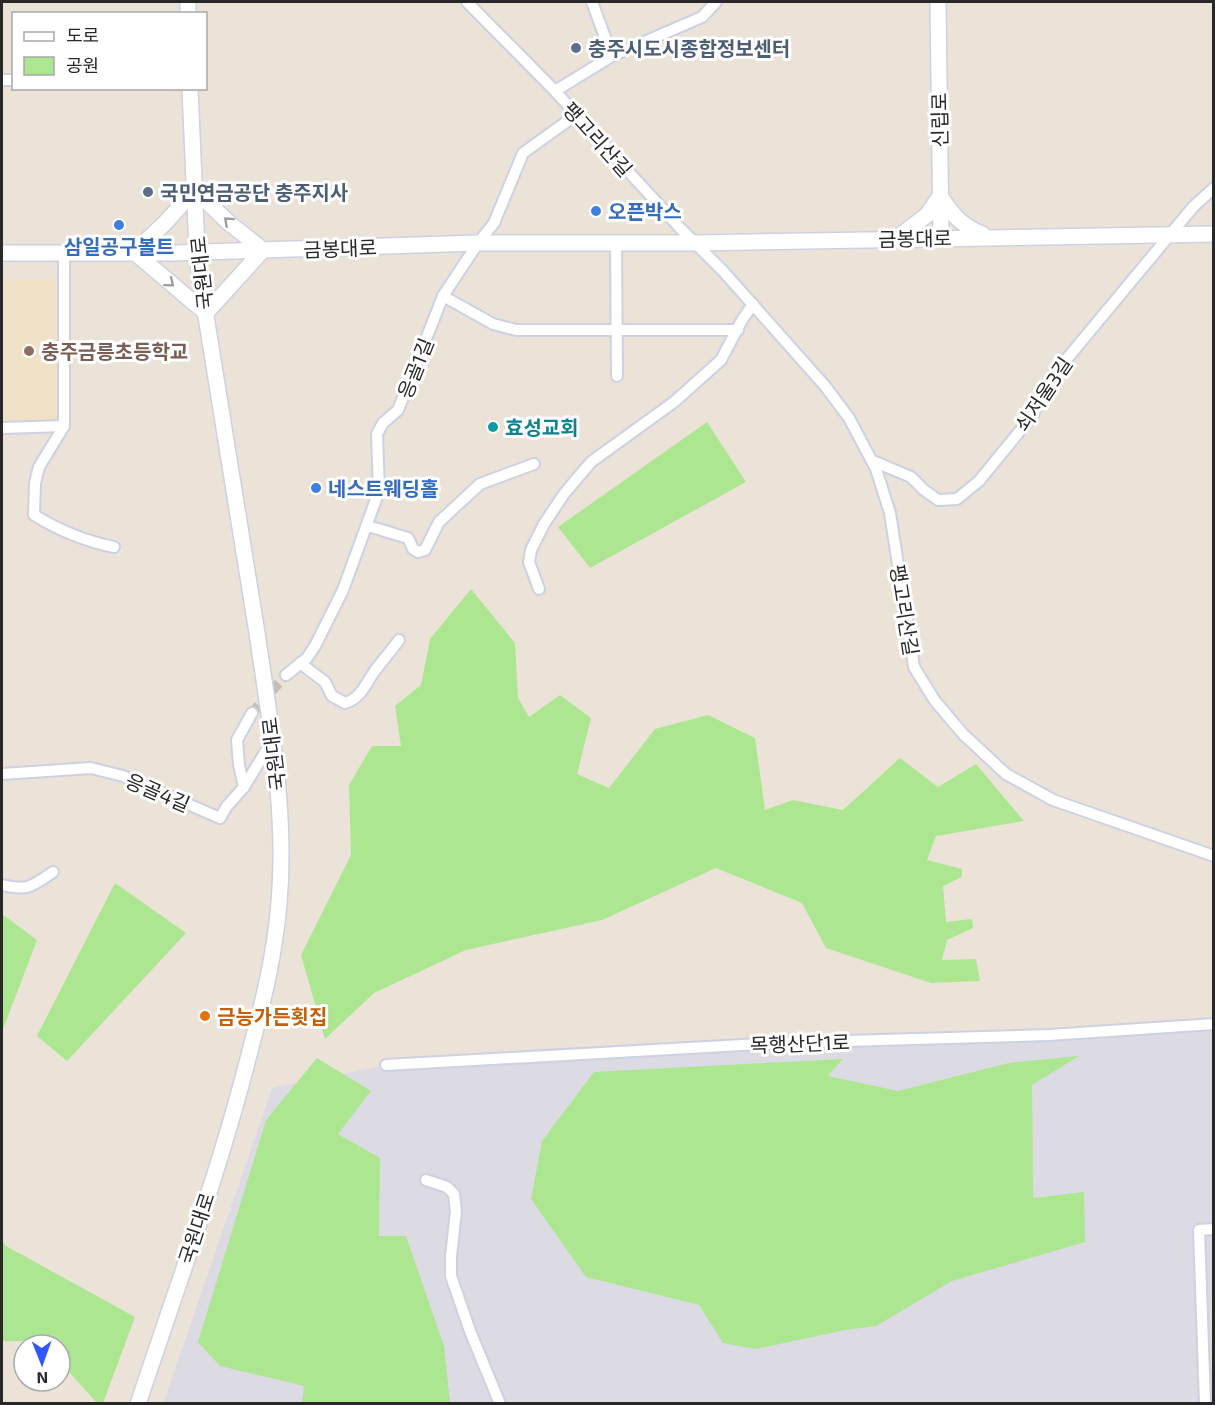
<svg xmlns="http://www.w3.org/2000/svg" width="1215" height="1405" viewBox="0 0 1215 1405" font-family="'Exo 2','Noto Sans KR',sans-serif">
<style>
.industrial{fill:#dcdae3}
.education{fill:#efe2c6}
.green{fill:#ade691}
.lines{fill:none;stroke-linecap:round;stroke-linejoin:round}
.street-tunnel{stroke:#c4beb5;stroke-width:10;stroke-dasharray:10 5;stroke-linecap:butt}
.street-casing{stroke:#cdd1e2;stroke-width:14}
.secondary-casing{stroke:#cdd1e2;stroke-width:18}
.street{stroke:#fff;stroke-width:10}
.secondary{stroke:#fff;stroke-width:15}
.oneway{stroke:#9e9e9e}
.service-dot{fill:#5c6f8a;stroke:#fff;stroke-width:2}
.shop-dot{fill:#3f7fe0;stroke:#fff;stroke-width:2}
.education-dot{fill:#8d6e63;stroke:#fff;stroke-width:2}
.culture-dot{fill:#0f9aa8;stroke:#fff;stroke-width:2}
.food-dot{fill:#e8710a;stroke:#fff;stroke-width:2}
.labels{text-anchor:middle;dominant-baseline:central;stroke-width:6;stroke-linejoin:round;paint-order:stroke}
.service-label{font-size:20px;font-weight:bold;fill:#4e5e75;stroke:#fff;text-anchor:start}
.street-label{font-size:20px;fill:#282828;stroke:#fff}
.shop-label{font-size:20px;font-weight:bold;fill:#366cbe;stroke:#fff;text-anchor:start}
.education-label{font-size:20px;font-weight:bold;fill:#785e54;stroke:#fff;text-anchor:start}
.culture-label{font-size:20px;font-weight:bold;fill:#0d838f;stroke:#fff;text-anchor:start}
.food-label{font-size:20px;font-weight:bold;fill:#c56008;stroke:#fff;text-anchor:start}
</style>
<rect width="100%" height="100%" fill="#ebe3d8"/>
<polygon class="industrial" points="1213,1022 1213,1403 163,1404 272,1088 386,1065"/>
<polygon class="education" points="2,279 56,279 57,424 2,424"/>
<g class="green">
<polygon points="707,422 746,482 590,568 558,527"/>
<polygon points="471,589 515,643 518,698 529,717 560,695 591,718 577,774 609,788 655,729 708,715 755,738 765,810 793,800 843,810 900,758 938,787 976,764 1024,821 936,836 927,860 962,869 962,877 943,886 946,922 972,919 973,928 947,940 942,960 976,959 980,981 931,983 826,948 802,903 716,868 602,920 466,950 374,993 325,1039 301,955 351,855 349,785 372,746 401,746 395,706 421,685 430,639"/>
<polygon points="115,883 186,933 67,1061 37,1036"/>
<polygon points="2,914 37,940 2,1032"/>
<polygon points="1079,1056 1032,1085 1033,1198 1084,1192 1085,1242 952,1281 876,1326 845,1330 756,1349 723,1343 699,1305 586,1277 531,1199 542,1141 594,1072 843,1059 828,1076 898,1091 1009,1063"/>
<polygon points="317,1058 371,1091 338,1134 380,1158 379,1236 406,1236 444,1346 450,1403 302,1403 304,1386 220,1366 198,1342 266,1120"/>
<polygon points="2,1240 6,1246 135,1317 103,1403 97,1403 60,1362 60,1345 45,1345 41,1341 2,1341"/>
</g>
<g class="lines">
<polyline class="street-tunnel" points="252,713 286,675"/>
<defs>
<g id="street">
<polyline points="467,2 555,91 680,228 723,271 825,386 849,418 876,469 890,513 914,667 935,701 963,734 1006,774 1053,800 1214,856"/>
<polyline points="592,2 612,56"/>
<polyline points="2,80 14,80"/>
<polyline points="555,91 612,56 702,17 716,2"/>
<polyline points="616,242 617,376"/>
<path d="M64,252V426L39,467L35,483L34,515C60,531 84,541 114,547"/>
<polyline points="443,296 493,324 516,330 738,330"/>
<polyline points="2,428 64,426"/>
<polyline points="873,461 911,477 924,490 938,500 957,499 979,481 1033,415 1043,390 1051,378 1193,207 1214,188"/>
<polyline points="368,526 408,538 413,549 418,552 425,550 439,522 480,484 534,464"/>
<polyline points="539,589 529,562 531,550 544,524 564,494 591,462 674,402 721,360 742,320 753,304"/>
<path d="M300,663L325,682L332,696L345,703C361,698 365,685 374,672C382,661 391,651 399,640"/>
<polyline points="286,675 307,658 315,646 343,590 379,491 377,434 383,423 398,410 443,296 478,243 494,223 523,153 576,115"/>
<polyline points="2,774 91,768 123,776 220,818 227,806 244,787 272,741"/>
<polyline points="244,787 239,765 237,740 252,713"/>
<path d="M2,885C27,891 32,887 53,872"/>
<polyline points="386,1065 777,1043 1049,1035 1214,1024"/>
<polyline points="426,1180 447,1187 454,1194 456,1212 451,1256 451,1276 470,1331 500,1404"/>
<polyline points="1205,1404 1199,1230 1214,1229"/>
</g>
<g id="secondary">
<polyline points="188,2 188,14"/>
<polyline points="938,2 941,238"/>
<polyline points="195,190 229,223 263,250"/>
<path d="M896,239L927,215L940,196C953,215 960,225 982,234"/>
<polyline points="134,252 206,313"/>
<polyline points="134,252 165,223 195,190"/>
<polyline points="2,253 173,253 478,243 696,243 1214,234"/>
<polyline points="206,313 263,250"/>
<path d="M138,1404C177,1287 220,1170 250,1051C263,1002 275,954 279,903C287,813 270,722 257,633C238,515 219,397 200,279L197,251L190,88"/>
</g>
</defs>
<use href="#street" class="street-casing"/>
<use href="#secondary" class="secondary-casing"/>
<use href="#street" class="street"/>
<use href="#secondary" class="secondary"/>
</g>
<defs><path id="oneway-chevron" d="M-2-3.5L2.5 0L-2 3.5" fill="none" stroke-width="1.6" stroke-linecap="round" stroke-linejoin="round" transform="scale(1.5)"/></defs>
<g class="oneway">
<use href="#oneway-chevron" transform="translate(228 221) rotate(-138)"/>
<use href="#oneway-chevron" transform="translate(170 283) rotate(40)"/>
</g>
<g class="service-dot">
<circle cx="576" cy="48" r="6"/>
<circle cx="148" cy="192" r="6"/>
</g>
<g class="shop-dot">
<circle cx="596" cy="211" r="6"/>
<circle cx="119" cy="225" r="6"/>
<circle cx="316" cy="488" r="6"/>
</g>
<circle class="education-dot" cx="29" cy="351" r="6"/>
<circle class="culture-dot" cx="493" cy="427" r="6"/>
<circle class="food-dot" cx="205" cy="1016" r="6"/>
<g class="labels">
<g class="service-label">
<text x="588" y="48">충주시도시종합정보센터</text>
<text x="160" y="192">국민연금공단 충주지사</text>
</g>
<g class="street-label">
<text transform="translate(939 120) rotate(-91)">신립로</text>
<text transform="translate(598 139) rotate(48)">팽고리산길</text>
<text transform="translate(915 238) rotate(-1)">금봉대로</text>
<text transform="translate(340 248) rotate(-2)">금봉대로</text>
<text transform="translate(201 273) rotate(-96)">국원대로</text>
<text transform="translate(415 368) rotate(-68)">응골1길</text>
<text transform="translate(1043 394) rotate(-56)">쇠저울3길</text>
<text transform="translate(905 610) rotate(81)">팽고리산길</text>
<text transform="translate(273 754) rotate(-97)">국원대로</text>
<text transform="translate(158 792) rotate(23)">응골4길</text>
<text transform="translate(800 1043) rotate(-2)">목행산단1로</text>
<text transform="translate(196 1228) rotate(-72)">국원대로</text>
</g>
<g class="shop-label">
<text x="608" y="211">오픈박스</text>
<text x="119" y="246" text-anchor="middle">삼일공구볼트</text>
<text x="328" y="488">네스트웨딩홀</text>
</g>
<g class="education-label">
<text x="41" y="351">충주금릉초등학교</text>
</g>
<g class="culture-label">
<text x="505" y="427">효성교회</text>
</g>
<g class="food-label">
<text x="217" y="1016">금능가든횟집</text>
</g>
</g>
<rect width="1215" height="1405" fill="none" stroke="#282828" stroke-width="6"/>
<rect x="12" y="12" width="195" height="78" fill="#ffffff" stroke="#a9a9a9" stroke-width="1.5"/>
<rect x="24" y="32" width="30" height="9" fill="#ffffff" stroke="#a9a9a9" stroke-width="1.5"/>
<text x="66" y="42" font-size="18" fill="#282828">도로</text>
<rect x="24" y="57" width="30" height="18" fill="#ade691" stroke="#a9a9a9" stroke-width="1.5"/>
<text x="66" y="72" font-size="18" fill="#282828">공원</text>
<g transform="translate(42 1363) rotate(179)"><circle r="28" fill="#ffffff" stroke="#a9a9a9" stroke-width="1.5"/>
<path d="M0-4.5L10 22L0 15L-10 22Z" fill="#3256ff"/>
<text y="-9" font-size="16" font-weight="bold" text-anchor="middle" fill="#282828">N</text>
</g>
</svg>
